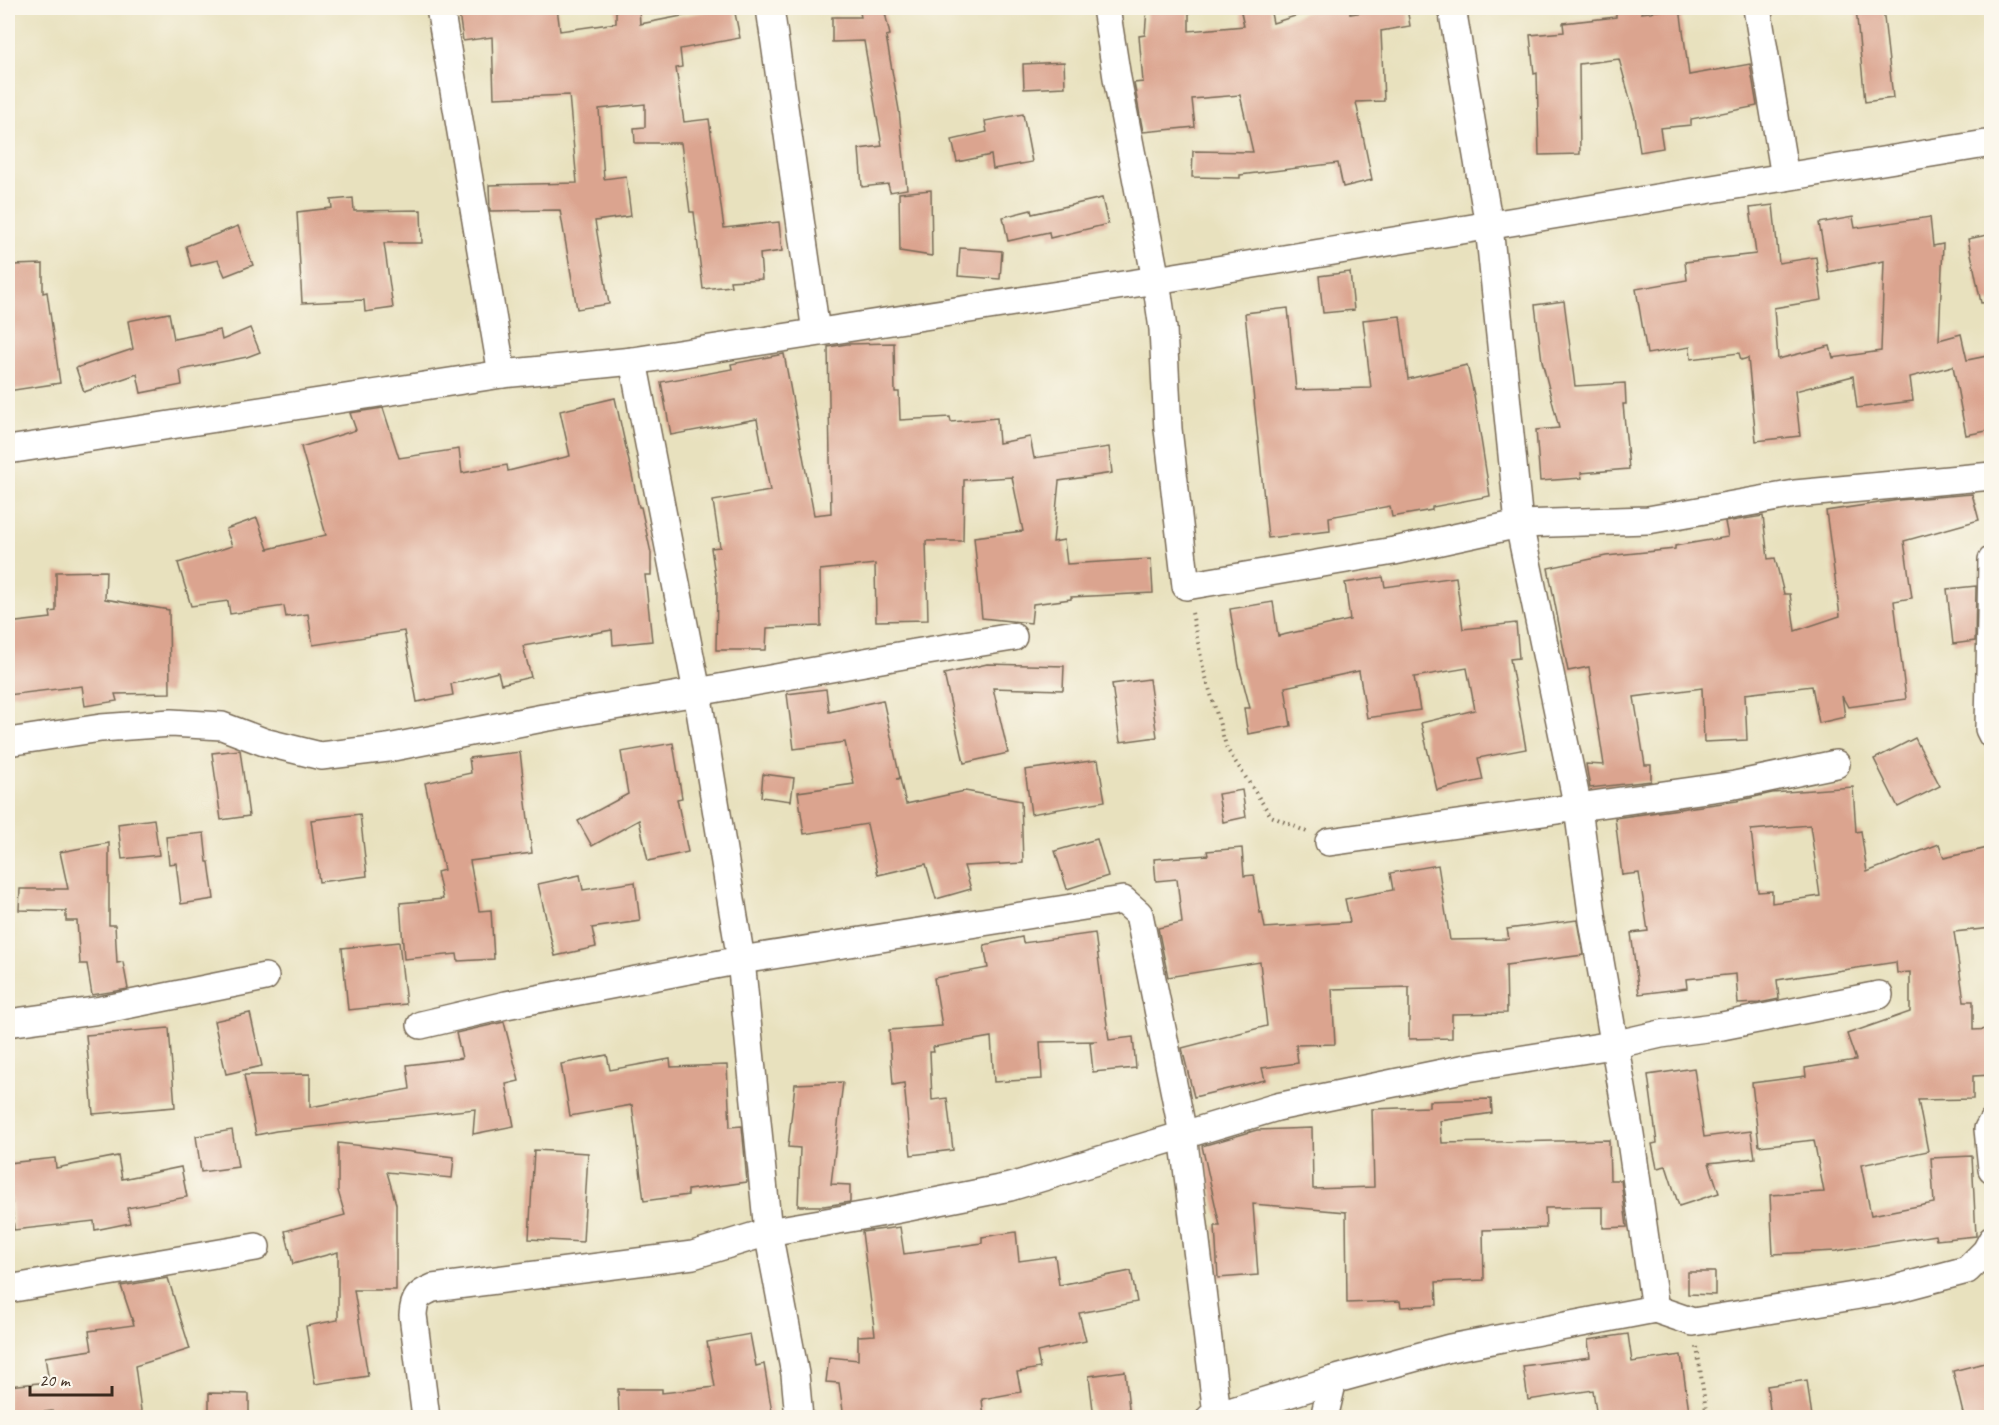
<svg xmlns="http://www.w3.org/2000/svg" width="1999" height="1425" viewBox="0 0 1999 1425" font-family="Caveat,sans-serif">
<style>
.building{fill:#dba48f;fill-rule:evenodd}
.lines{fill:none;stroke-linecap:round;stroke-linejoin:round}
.minor-casing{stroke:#786a56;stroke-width:30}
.path{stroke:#786a56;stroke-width:4;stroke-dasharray:1.5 4.5;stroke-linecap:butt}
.minor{stroke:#fff;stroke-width:27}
</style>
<rect width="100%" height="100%" fill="#fbf7ec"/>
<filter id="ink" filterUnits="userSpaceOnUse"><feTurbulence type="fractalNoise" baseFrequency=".0167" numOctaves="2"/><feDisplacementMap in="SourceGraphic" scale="12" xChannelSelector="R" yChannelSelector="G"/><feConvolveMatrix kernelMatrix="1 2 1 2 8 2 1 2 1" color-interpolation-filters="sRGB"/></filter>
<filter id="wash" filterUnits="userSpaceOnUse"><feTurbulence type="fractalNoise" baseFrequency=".008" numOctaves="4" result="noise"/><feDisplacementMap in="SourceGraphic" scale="24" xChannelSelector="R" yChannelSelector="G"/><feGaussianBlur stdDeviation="1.35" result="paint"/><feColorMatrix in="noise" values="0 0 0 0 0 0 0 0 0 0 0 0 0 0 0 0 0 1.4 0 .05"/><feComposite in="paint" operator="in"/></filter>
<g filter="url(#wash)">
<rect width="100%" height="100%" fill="#e8e1be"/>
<g id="blocks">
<g class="building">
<polygon points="498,8 557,8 560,31 616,23 616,8 639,8 640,24 723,8 734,8 740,38 680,49 682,67 676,68 684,122 709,119 724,228 779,222 782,251 760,254 762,279 730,281 731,286 703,289 694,212 690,212 681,143 635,143 634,128 645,127 645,104 599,109 604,179 626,176 631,216 595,221 609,304 577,309 560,210 490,211 489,185 577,183 569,95 494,98 492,37 463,41 459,13"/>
<polygon points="859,8 884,8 890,35 886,36 899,110 907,189 890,192 888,184 862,187 859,149 882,146 864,41 832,42 832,17 861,17"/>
<polygon points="1147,8 1189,8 1189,31 1244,26 1240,8 1270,8 1273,23 1320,8 1350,8 1350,14 1388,8 1407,8 1410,26 1381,31 1384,101 1356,102 1372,180 1343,187 1338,163 1240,175 1240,178 1192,177 1193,151 1253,152 1240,95 1192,99 1195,127 1143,132 1134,83 1143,82 1139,36 1145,35"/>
<polygon points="1616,8 1642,8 1641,13 1680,8 1689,75 1750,64 1757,106 1691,119 1691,125 1660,128 1663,148 1640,152 1635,117 1619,59 1579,64 1580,154 1539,155 1537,73 1534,74 1530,35 1564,32 1563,23 1616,17"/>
<polygon points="1856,8 1883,8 1893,98 1865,102"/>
<polygon points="1064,62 1065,87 1024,89 1023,64"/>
<polygon points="1023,114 1032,162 993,169 991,155 957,162 952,140 987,132 985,121"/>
<polygon points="931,190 932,256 900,251 899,193"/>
<polygon points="353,198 354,211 421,210 422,243 384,243 393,308 365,312 364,300 302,303 297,212 332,208 331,200"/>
<polygon points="1102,198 1108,224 1050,238 1049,232 1008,241 1003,217 1031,210 1032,214"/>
<polygon points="1773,205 1779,263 1816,257 1822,300 1774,308 1778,359 1830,346 1833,358 1881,351 1884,261 1828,272 1819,223 1853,217 1855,228 1930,217 1933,246 1943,244 1939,340 1961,334 1967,360 1992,355 1992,430 1966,435 1953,366 1910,377 1913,401 1857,408 1853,376 1795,391 1800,436 1756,441 1748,358 1741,360 1739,353 1691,359 1690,347 1647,354 1636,289 1687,280 1685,262 1756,254 1750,208"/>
<polygon points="238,226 253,265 225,276 218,260 191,266 186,246"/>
<polygon points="1992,234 1992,302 1981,303 1968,239"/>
<polygon points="960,248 1002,251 1000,279 958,276"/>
<polygon points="43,264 43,293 47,292 60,383 8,391 8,298 14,297 13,265"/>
<polygon points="1350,272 1354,310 1323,313 1319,276"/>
<polygon points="1564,301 1575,386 1625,383 1626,404 1623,404 1629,469 1581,473 1582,478 1540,481 1536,430 1559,428 1542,361 1535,305"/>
<polygon points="1288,308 1296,390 1371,388 1363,320 1400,316 1408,379 1467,365 1474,395 1490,496 1432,507 1432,510 1392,517 1390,506 1329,517 1330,531 1268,538 1245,313"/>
<polygon points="169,313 174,339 220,330 222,340 250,328 260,352 247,357 180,370 182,385 141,393 137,374 84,392 76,368 133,349 128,321"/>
<polygon points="894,343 895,392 899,392 900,420 950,417 951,422 997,418 999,443 1030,437 1034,458 1109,447 1112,473 1059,481 1053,542 1064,540 1067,564 1151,559 1153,593 1071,597 1071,599 1033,604 1031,623 982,618 974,537 1023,531 1012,477 964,480 963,541 926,541 928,620 876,621 875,564 820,570 821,626 767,628 766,650 716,650 717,589 711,548 720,547 713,501 770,491 757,419 671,435 661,382 732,369 731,364 784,354 814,515 831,513 828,347 847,344"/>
<polygon points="615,398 639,507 641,507 651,553 651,575 645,575 652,641 613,645 612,630 523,646 531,677 501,684 498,672 451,684 453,695 417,702 404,631 313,645 308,614 286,617 284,606 230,614 228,601 191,606 178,563 232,546 226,529 257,518 268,549 326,535 301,447 356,430 350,413 383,408 399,458 459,449 462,473 507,465 508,471 570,456 560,411"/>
<polygon points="1972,494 1979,520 1904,541 1912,598 1894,601 1906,699 1848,707 1842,696 1845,717 1819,723 1812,686 1745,694 1747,740 1704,742 1702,688 1634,697 1645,765 1651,765 1651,781 1590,788 1586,764 1604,765 1589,667 1568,671 1548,568 1606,556 1675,549 1675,546 1728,537 1725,522 1763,516 1768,559 1775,558 1784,594 1790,594 1795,631 1840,616 1826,511 1899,500"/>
<polygon points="106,571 105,599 169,610 170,693 115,694 117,701 85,706 82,686 8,695 8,623 51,618 50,612 56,611 56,572"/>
<polygon points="1383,577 1385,587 1456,577 1463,629 1516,623 1519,658 1510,659 1526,749 1478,758 1483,780 1437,790 1421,723 1475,710 1467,668 1414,677 1420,710 1367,718 1359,671 1285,687 1291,726 1248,734 1244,708 1250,708 1239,666 1230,609 1273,602 1278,636 1350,620 1345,583"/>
<polygon points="1976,586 1975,641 1953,644 1947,589"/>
<polygon points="987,664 1064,666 1063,690 993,688 1008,753 964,763 944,674"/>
<polygon points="1149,679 1157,737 1120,742 1112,684"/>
<polygon points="826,689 829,712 883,700 900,778 896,779 900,779 906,804 965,791 1021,801 1023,863 964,866 971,889 936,899 926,864 878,875 867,824 804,834 798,792 854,784 845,742 794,749 787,694"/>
<polygon points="1915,738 1940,786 1898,807 1874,759"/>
<polygon points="673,743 682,798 677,799 688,852 648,861 639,820 592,846 578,821 628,794 621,752"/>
<polygon points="240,750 249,816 221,820 212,753"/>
<polygon points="520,752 532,853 470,861 479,911 491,910 494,959 458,961 457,954 404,959 400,903 443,899 437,872 444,870 425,783 471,773 469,758"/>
<polygon points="1098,760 1105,801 1031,814 1025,770"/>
<polygon points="763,774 794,778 791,801 761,797"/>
<path d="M1853,787L1856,832L1861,831L1867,872L1939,844L1944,858L1992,847V928L1954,932L1964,1001H1973V1030L1992,1029V1075L1973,1076V1099L1918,1100L1928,1151L1861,1165L1871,1215L1934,1203L1931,1158L1972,1156L1976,1236L1936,1240L1935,1235L1836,1251L1773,1254L1770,1195L1824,1192L1814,1140L1759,1146L1752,1083L1806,1076L1805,1068L1856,1060L1847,1034L1910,1012V972L1897,973L1896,962L1777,980L1779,999L1759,1003L1738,1004L1736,974L1686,979L1687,988L1639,994L1631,933L1648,931L1639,873L1622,875L1615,818L1737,801L1772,793ZM1810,825L1820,896L1772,903V891L1758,892L1751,830Z"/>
<polygon points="1242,790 1246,817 1223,822 1218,794"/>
<polygon points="360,814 367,876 319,882 311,820"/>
<polygon points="154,819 159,855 122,859 118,824"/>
<polygon points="204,833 207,862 209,862 214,899 181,904 176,863 169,864 166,837"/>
<polygon points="1097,839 1108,876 1067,889 1055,851"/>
<polygon points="109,843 109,925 115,925 117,963 123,962 128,989 92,995 87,964 80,964 77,921 66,921 66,911 19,910 20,889 68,889 60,852"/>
<polygon points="1242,848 1244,876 1254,875 1260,913 1262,912 1265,928 1350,922 1345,899 1393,890 1390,873 1438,865 1450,940 1509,939 1507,929 1577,920 1583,955 1506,965 1507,1013 1452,1014 1452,1038 1409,1039 1409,987 1332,989 1335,1044 1296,1045 1298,1063 1262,1068 1265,1080 1194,1097 1182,1048 1267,1026 1260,962 1168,977 1158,928 1182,923 1177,879 1156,881 1154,859 1208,855 1207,851"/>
<polygon points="580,875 583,890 635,882 640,921 592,928 596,947 555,956 538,884"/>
<polygon points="1095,933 1109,1040 1133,1037 1136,1068 1093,1072 1090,1042 1098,1041 1040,1042 1042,1079 994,1082 991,1037 933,1047 934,1052 930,1052 932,1100 947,1098 953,1150 911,1155 904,1083 893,1085 889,1030 942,1026 934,978 988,968 984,945 1022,937 1023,943"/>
<polygon points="399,942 406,1004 348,1010 342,948"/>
<polygon points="250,1013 262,1066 226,1074 214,1021"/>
<polygon points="504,1022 519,1081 506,1084 514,1126 473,1134 475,1109 276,1131 256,1135 244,1075 310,1074 310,1107 410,1089 407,1065 462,1058 456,1033"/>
<polygon points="169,1028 175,1107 93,1114 86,1035"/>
<polygon points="607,1055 610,1070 670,1059 671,1067 727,1065 730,1127 742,1126 747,1182 688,1190 688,1195 644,1201 632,1105 570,1116 561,1064"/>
<polygon points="1694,1068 1704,1137 1751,1131 1755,1158 1709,1163 1719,1193 1679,1206 1666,1166 1657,1168 1652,1144 1657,1143 1648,1075"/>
<polygon points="843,1082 831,1184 850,1185 850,1202 824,1206 798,1206 800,1148 788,1147 795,1084"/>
<polygon points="1491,1099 1492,1113 1440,1121 1442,1143 1609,1140 1610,1180 1621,1180 1627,1227 1603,1228 1603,1207 1545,1208 1546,1228 1483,1230 1484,1280 1436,1282 1437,1305 1401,1307 1400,1301 1347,1303 1346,1212 1253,1204 1258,1275 1218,1278 1215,1226 1220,1226 1202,1146 1257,1130 1312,1128 1313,1189 1374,1187 1372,1109 1429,1107 1429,1101"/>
<polygon points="232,1130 238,1167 201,1172 196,1136"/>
<polygon points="338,1143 454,1157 452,1178 387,1172 396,1204 396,1290 354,1290 368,1376 315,1384 306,1326 338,1320 338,1252 293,1264 285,1231 345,1215 338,1191"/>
<polygon points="534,1150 588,1153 583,1242 529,1239"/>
<polygon points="118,1156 122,1179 181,1167 187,1197 127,1208 130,1223 95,1230 94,1221 14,1230 8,1163 55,1158 56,1168"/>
<polygon points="900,1227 904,1254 982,1243 982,1237 1016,1232 1019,1261 1055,1256 1059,1285 1131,1271 1137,1302 1079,1313 1086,1341 1037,1352 1040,1368 1017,1372 1021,1392 982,1399 984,1418 844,1418 839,1383 826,1382 829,1357 858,1360 858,1336 875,1335 862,1232"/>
<polygon points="1688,1272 1715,1272 1715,1295 1688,1294"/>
<polygon points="168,1278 190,1349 135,1366 142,1418 53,1418 52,1411 8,1416 8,1386 49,1382 45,1357 92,1350 89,1331 134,1325 121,1286"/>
<polygon points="750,1334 756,1366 764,1364 773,1418 619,1416 618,1389 662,1389 662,1393 715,1387 707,1342"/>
<polygon points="1628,1334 1632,1362 1681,1355 1690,1418 1597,1418 1593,1390 1528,1400 1523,1366 1590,1357 1588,1340"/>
<polygon points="1988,1362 1992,1375 1992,1418 1964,1418 1953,1371"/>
<polygon points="1125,1371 1130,1418 1094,1418 1089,1376"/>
<polygon points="1807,1380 1812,1418 1771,1418 1767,1386"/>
<polygon points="209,1393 249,1394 249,1415 209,1414"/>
</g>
</g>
</g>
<g filter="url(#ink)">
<use href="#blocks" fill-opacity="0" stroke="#786a56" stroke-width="1.5"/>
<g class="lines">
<defs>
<g id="minor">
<polyline points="440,8 502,374"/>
<polyline points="770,8 816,332"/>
<polyline points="1106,8 1117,78 1156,280 1163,329 1168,429 1186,586 1394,551 1519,524 1648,520 1795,494 1992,476"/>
<polyline points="1452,8 1489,226 1519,524 1578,808 1593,921 1630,1134 1655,1309"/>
<polyline points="1757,8 1785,177"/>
<polyline points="633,361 697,692 915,653 1013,637"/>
<polyline points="8,450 502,374 633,361 1156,280 1992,143"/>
<polyline points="1992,560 1989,729 1992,735"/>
<polyline points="8,742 101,728 171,723 222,726 264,742 321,756 388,748 543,718 697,692 741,960 768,1232 795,1374 799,1418"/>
<polyline points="1329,842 1735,785 1836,764"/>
<polyline points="8,1023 101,1010 265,977"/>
<polyline points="421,1025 506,1005 741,960 1123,900 1139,914 1183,1134 1217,1414"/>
<polyline points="1992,1122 1988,1129 1992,1169"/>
<polyline points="8,1289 256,1247"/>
<path d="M426,1418L413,1315C414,1299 418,1294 433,1288L693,1255L768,1232L879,1213L1010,1187L1277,1107L1467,1068L1613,1045L1661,1034L1722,1026L1879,995"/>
<polyline points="1210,1418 1333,1380 1450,1348 1655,1309 1693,1322 1891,1290 1967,1270 1986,1251 1992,1240"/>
<polyline points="1324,1418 1333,1380"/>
</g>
</defs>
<use href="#minor" class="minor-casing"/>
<g class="path">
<polyline points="1192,613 1203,667 1227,749 1271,816 1307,832"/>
<polyline points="1697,1347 1707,1418"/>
</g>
<use href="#minor" class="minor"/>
</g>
</g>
<rect width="1999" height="1425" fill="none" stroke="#fbf7ec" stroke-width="30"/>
<path d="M30 1386v9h82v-9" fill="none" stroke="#3b2a1e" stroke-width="3"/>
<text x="39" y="1386" font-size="18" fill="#3b2a1e" stroke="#fbf7ec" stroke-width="4.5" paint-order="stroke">20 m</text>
</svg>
